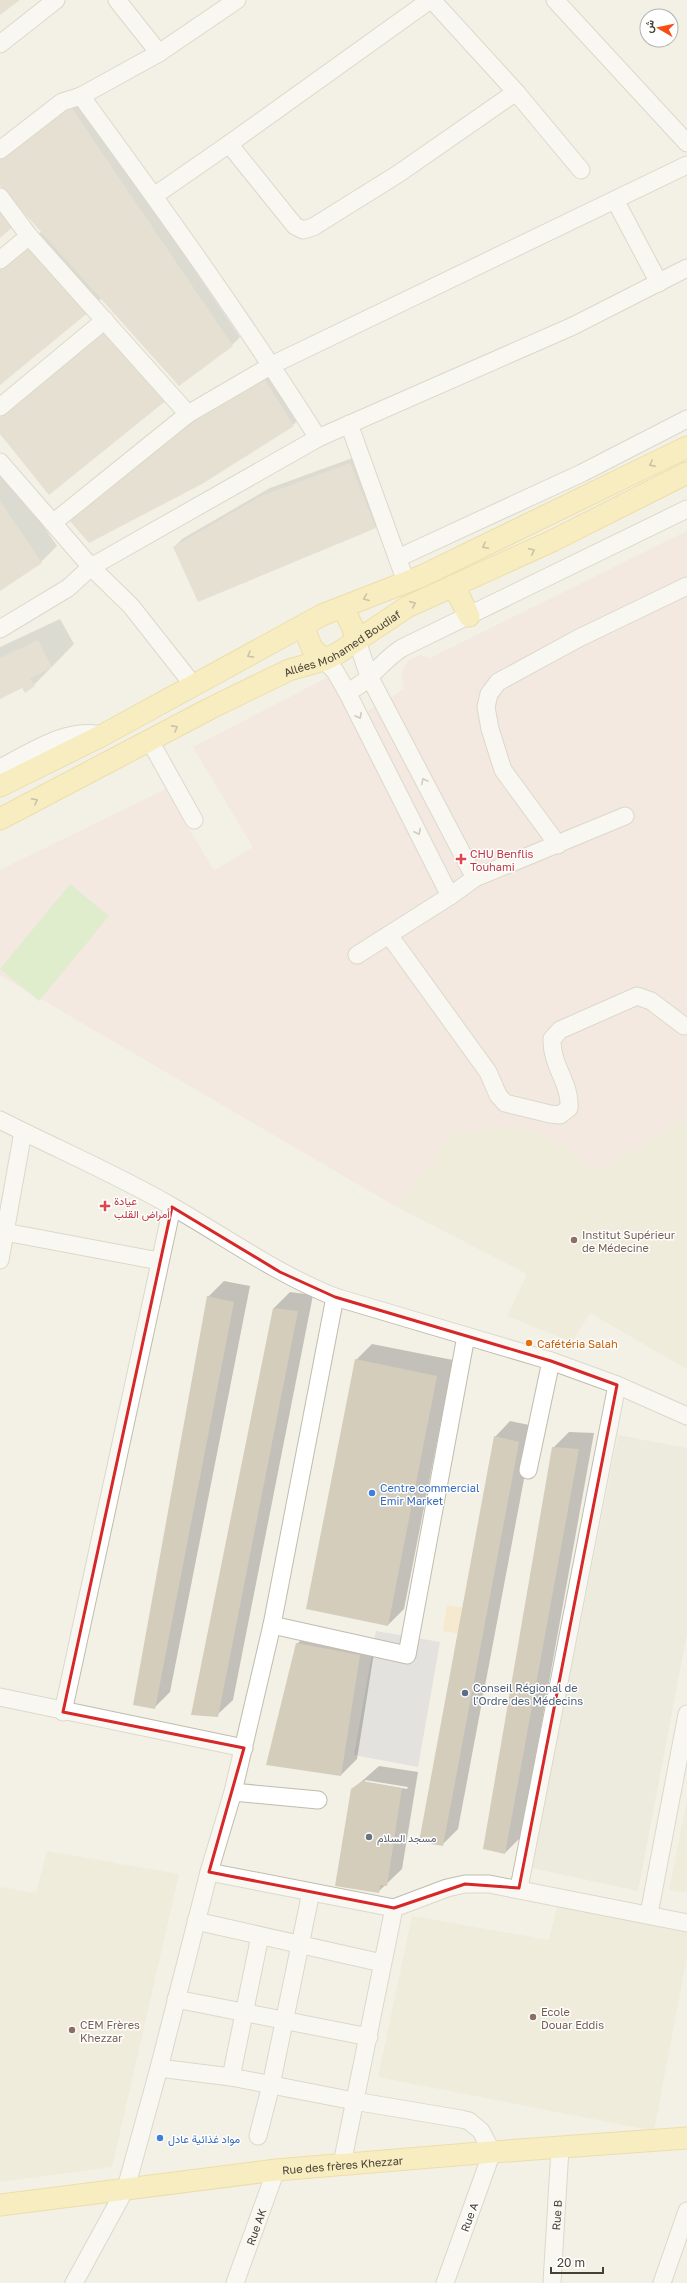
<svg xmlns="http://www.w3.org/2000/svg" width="687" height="2283" viewBox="0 0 687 2283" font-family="'Golos Text',Vazirmatn,sans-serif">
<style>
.residential{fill:#e7e3d4}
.commercial{fill:#f5e9d0}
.education{fill:#ece7cf}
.medical{fill:#f4dfd9}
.pitch{fill:#c9e8ae}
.parking{fill:#e4e2de}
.shadow{fill:#0003;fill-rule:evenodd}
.building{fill:#d5cdbb}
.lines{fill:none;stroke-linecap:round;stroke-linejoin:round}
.minor-casing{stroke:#c1bcab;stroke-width:19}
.major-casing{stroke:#e4c863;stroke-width:23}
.minor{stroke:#fff;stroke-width:17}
.major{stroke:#fee993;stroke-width:21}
.oneway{stroke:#998d5f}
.oneway2{stroke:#a2a09a}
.marked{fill:none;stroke:#d62828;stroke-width:3;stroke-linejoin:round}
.health-dot{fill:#e0444e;stroke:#fff;stroke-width:1.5}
.education-dot{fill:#8d6e63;stroke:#fff;stroke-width:1.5}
.food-dot{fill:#e8710a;stroke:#fff;stroke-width:1.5}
.shop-dot{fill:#3f7fe0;stroke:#fff;stroke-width:1.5}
.service-dot{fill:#5c6f8a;stroke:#fff;stroke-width:1.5}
.worship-dot{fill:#6b7280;stroke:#fff;stroke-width:1.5}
.labels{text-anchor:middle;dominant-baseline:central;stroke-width:3;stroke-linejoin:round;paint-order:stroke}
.street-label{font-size:11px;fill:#464135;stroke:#fff}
.health-label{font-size:11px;fill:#be3a42;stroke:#fff;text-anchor:start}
.education-label{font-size:11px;fill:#785e54;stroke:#fff;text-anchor:start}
.food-label{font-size:11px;fill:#c56008;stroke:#fff;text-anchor:start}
.shop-label{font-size:11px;fill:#366cbe;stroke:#fff;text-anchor:start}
.service-label{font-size:11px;fill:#4e5e75;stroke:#fff;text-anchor:start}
.worship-label{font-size:11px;fill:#5b616d;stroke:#fff;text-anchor:start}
</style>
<rect width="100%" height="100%" fill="#f3f0e6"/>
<polygon class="residential" points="618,1435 687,1448 687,1633 638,1891 532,1868"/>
<polygon class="commercial" points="447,1605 465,1608 461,1634 443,1631"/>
<g class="education">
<polygon points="687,1118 687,1369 590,1313 572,1342 507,1316 527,1274 395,1206 455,1133 513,1126 552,1138 596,1172"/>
<polygon points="687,1800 687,1893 669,1890"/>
<polygon points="47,1851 179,1874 112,2167 0,2182 0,1887 36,1893"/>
<polygon points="558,1903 687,1933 687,1957 654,2131 378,2077 412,1916 549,1940"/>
</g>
<polygon class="medical" points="687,531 687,1118 596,1172 552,1138 514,1126 455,1133 395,1206 0,975 0,870 166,789 214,871 253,847 193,747 338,672 363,714 404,689 401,672 408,661 420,655 430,658"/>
<polygon class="pitch" points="70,884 109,916 39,1001 0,969"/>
<polygon class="parking" points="376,1631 440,1642 418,1767 354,1755"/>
<g class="shadow">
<polygon points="77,97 240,337 232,345 102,298 0,384 0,265 42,231 0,184"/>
<polygon points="268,364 301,417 293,425 202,483"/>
<polygon points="358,456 384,519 375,527 174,547 182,539 270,488"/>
<polygon points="0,462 57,546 41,562 0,590"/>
<polygon points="60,619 74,644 34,685 25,691 22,687 0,698 0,647"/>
<polygon points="224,1281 250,1286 170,1692 154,1708 208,1297"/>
<polygon points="290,1292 313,1295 233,1700 217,1715 274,1308"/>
<polygon points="372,1344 453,1360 404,1609 388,1625 356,1360"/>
<polygon points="510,1421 534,1426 458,1829 442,1845 495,1437"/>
<polygon points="569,1432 594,1433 521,1837 505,1853 553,1448"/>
<polygon points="313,1628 376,1640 357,1759 341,1775 297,1644"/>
<path d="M379,1766L418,1772L402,1869L378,1892L352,1790ZM365,1780L408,1787L407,1789L365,1782Z"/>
</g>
<g class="building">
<polygon points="0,0 20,0 0,15"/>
<polygon points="69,104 233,346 179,386 0,186 0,157"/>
<polygon points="0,211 14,226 0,238"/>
<polygon points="29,242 90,311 0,385 0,266"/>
<polygon points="103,327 168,399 49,495 0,434 0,413"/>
<polygon points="260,372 294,426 202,484 89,543 64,514"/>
<polygon points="350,463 376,528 198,602 173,547 261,496"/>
<polygon points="0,501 42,563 0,591"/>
<polygon points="38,640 52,667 30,679 35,686 25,693 22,688 0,699 0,658"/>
<polygon points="207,1296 234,1302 155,1709 133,1705"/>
<polygon points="273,1308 298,1311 218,1717 191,1715"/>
<polygon points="355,1359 437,1376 388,1626 306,1609"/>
<polygon points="494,1436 519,1442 443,1846 419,1842"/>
<polygon points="552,1447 579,1449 505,1854 483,1849"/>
<polygon points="296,1643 360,1655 341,1776 266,1765"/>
<polygon points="362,1781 402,1788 387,1886 380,1885 379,1893 335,1886 351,1789"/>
</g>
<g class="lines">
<defs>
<g id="minor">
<polyline points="117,0 159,53"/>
<path d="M237,0L159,53L81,96C163,208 244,321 318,438"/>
<polyline points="432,0 516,92 581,170"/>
<polyline points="555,0 687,143"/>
<polyline points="0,44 56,0"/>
<polyline points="229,144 295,226 303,230 313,227 398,174 516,92"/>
<polyline points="0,150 62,102 81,96"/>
<polyline points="154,196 229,144 430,0"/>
<polyline points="0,197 29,236 188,414"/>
<polyline points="615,200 659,283"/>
<polyline points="0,260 29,236"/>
<polyline points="0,407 105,320"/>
<polyline points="349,424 406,582"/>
<polyline points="0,462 91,567 131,606 194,686"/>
<polyline points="54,522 188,414 272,365 687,165"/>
<polyline points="398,558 582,473 687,419"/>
<polyline points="0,629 68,588 91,567 318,438 573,326 687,268"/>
<polyline points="357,641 369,676 475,878"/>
<polyline points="324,660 335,671 347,692 450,896"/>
<path d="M347,692C369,683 382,660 402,648L687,509"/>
<polyline points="150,741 194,820"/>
<path d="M0,768C32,752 66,727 103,735"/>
<polyline points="558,845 503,770 490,729 486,707 489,694 498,682 579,638 687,586"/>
<path d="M389,935L488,1072L498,1095L505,1103L550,1114L560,1115L569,1108C571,1084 551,1065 552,1039L560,1030L637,996L651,1001L684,1026H687"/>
<polyline points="357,955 450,896 475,878 625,816"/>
<path d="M0,1120C57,1149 118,1175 173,1207C227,1238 277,1274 335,1297L551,1361L617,1385L687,1416"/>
<polyline points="5,1232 159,1261"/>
<polyline points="0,1260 23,1132"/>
<polyline points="528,1470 551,1361"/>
<polyline points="272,1625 407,1655 466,1336"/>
<polyline points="0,1697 244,1748"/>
<polyline points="63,1712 172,1207"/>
<polyline points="233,1792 318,1800"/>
<polyline points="209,1872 394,1908"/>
<polyline points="519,1888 617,1385"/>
<polyline points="649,1914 687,1714"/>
<polyline points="196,1921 382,1963"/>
<polyline points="176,1999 369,2037"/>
<polyline points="159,2068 231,2077 354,2101 461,2119 469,2121 481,2131 492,2152 445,2283"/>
<polyline points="231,2077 260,1936"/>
<polyline points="258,2136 271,2085 311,1892"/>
<polyline points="342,2164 394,1908 447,1888 465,1884 489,1884 687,1923"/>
<polyline points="74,2283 126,2188 159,2068 209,1872 233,1792 272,1625 335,1297"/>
<path id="s1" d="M235,2283L276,2170"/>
<path id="s2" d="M552,2283L560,2148"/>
<polyline points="662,2283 687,2211"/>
</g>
<g id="major">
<polyline points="454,586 469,616"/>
<polyline points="343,608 352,626 357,641"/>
<polyline points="303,626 312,648 324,660"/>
<polyline points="0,786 103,735 322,615 422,576 687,447"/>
<path id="s3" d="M0,819L211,708L289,670L324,660L338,653L407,607L552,541L687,473"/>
<path id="s4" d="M0,2205L276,2170L492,2152L687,2138"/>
</g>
</defs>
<use href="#minor" class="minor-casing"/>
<use href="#major" class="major-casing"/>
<use href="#minor" class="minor"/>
<use href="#major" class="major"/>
</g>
<defs><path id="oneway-chevron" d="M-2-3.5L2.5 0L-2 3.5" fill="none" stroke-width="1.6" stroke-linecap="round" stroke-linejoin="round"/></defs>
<g class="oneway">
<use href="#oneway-chevron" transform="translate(652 464) rotate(154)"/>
<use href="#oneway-chevron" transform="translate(485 546) rotate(154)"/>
<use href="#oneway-chevron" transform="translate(532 551) rotate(-25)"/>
<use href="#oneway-chevron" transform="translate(366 598) rotate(158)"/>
<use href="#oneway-chevron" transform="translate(413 604) rotate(-24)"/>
<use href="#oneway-chevron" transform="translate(250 655) rotate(151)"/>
<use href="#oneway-chevron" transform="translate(175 728) rotate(-28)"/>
<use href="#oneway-chevron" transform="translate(35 801) rotate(-28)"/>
</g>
<g class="oneway2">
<use href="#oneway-chevron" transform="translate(359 716) rotate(63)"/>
<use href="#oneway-chevron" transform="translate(424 781) rotate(-118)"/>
<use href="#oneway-chevron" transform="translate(418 832) rotate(63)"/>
</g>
<path d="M0 0H687V2283H0ZM172,1207L280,1272L335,1297L551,1361L617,1385L519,1888L465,1884L394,1908L209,1872L244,1748L63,1712Z" fill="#f3f0e6" fill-opacity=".55" fill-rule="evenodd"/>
<path class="marked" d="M172,1207L280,1272L335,1297L551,1361L617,1385L519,1888L465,1884L394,1908L209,1872L244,1748L63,1712Z"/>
<g class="health-dot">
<path d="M459 853h4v4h4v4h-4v4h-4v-4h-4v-4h4z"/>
<path d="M103 1200h4v4h4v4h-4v4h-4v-4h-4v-4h4z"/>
</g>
<g class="education-dot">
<circle cx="574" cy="1240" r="4"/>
<circle cx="533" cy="2017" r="4"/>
<circle cx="72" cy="2030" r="4"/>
</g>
<circle class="food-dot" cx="529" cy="1343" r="4"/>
<g class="shop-dot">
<circle cx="372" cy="1493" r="4"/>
<circle cx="160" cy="2138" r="4"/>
</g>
<circle class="service-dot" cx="465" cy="1693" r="4"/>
<circle class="worship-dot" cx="369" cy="1837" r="4"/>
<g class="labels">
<g class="street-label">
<text stroke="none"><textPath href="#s3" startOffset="385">Allées Mohamed Boudiaf</textPath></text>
<text stroke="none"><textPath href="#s4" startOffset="345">Rue des frères Khezzar</textPath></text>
<text stroke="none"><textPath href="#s2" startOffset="68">Rue B</textPath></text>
<text transform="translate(469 2217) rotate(-70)">Rue A</text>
<text stroke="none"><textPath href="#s1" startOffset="60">Rue AK</textPath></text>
</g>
<g class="health-label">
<text x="470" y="853">CHU Benflis<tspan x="470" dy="13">Touhami</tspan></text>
<text x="114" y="1200">عيادة<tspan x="114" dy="13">أمراض القلب</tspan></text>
</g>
<g class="education-label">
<text x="582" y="1234">Institut Supérieur<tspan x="582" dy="13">de Médecine</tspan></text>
<text x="541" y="2011">Ecole<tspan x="541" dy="13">Douar Eddis</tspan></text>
<text x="80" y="2024">CEM Frères<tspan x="80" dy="13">Khezzar</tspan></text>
</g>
<g class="food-label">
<text x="537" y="1343">Cafétéria Salah</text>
</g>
<g class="shop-label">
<text x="380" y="1487">Centre commercial<tspan x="380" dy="13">Emir Market</tspan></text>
<text x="168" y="2138">مواد غذائية عادل</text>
</g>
<g class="service-label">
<text x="473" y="1687">Conseil Régional de<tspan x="473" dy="13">l'Ordre des Médecins</tspan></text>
</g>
<g class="worship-label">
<text x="377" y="1837">مسجد السلام</text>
</g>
</g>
<g transform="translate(659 28) rotate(279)"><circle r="19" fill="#ffffff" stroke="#b5b3ae"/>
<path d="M0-3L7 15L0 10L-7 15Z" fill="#fa4c15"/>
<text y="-6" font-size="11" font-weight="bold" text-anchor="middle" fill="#464135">ش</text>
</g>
<path d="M551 2267v6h52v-6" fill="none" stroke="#464135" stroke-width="2"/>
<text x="557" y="2267" font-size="12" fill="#464135" stroke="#ffffff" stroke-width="3" paint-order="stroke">20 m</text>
</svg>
